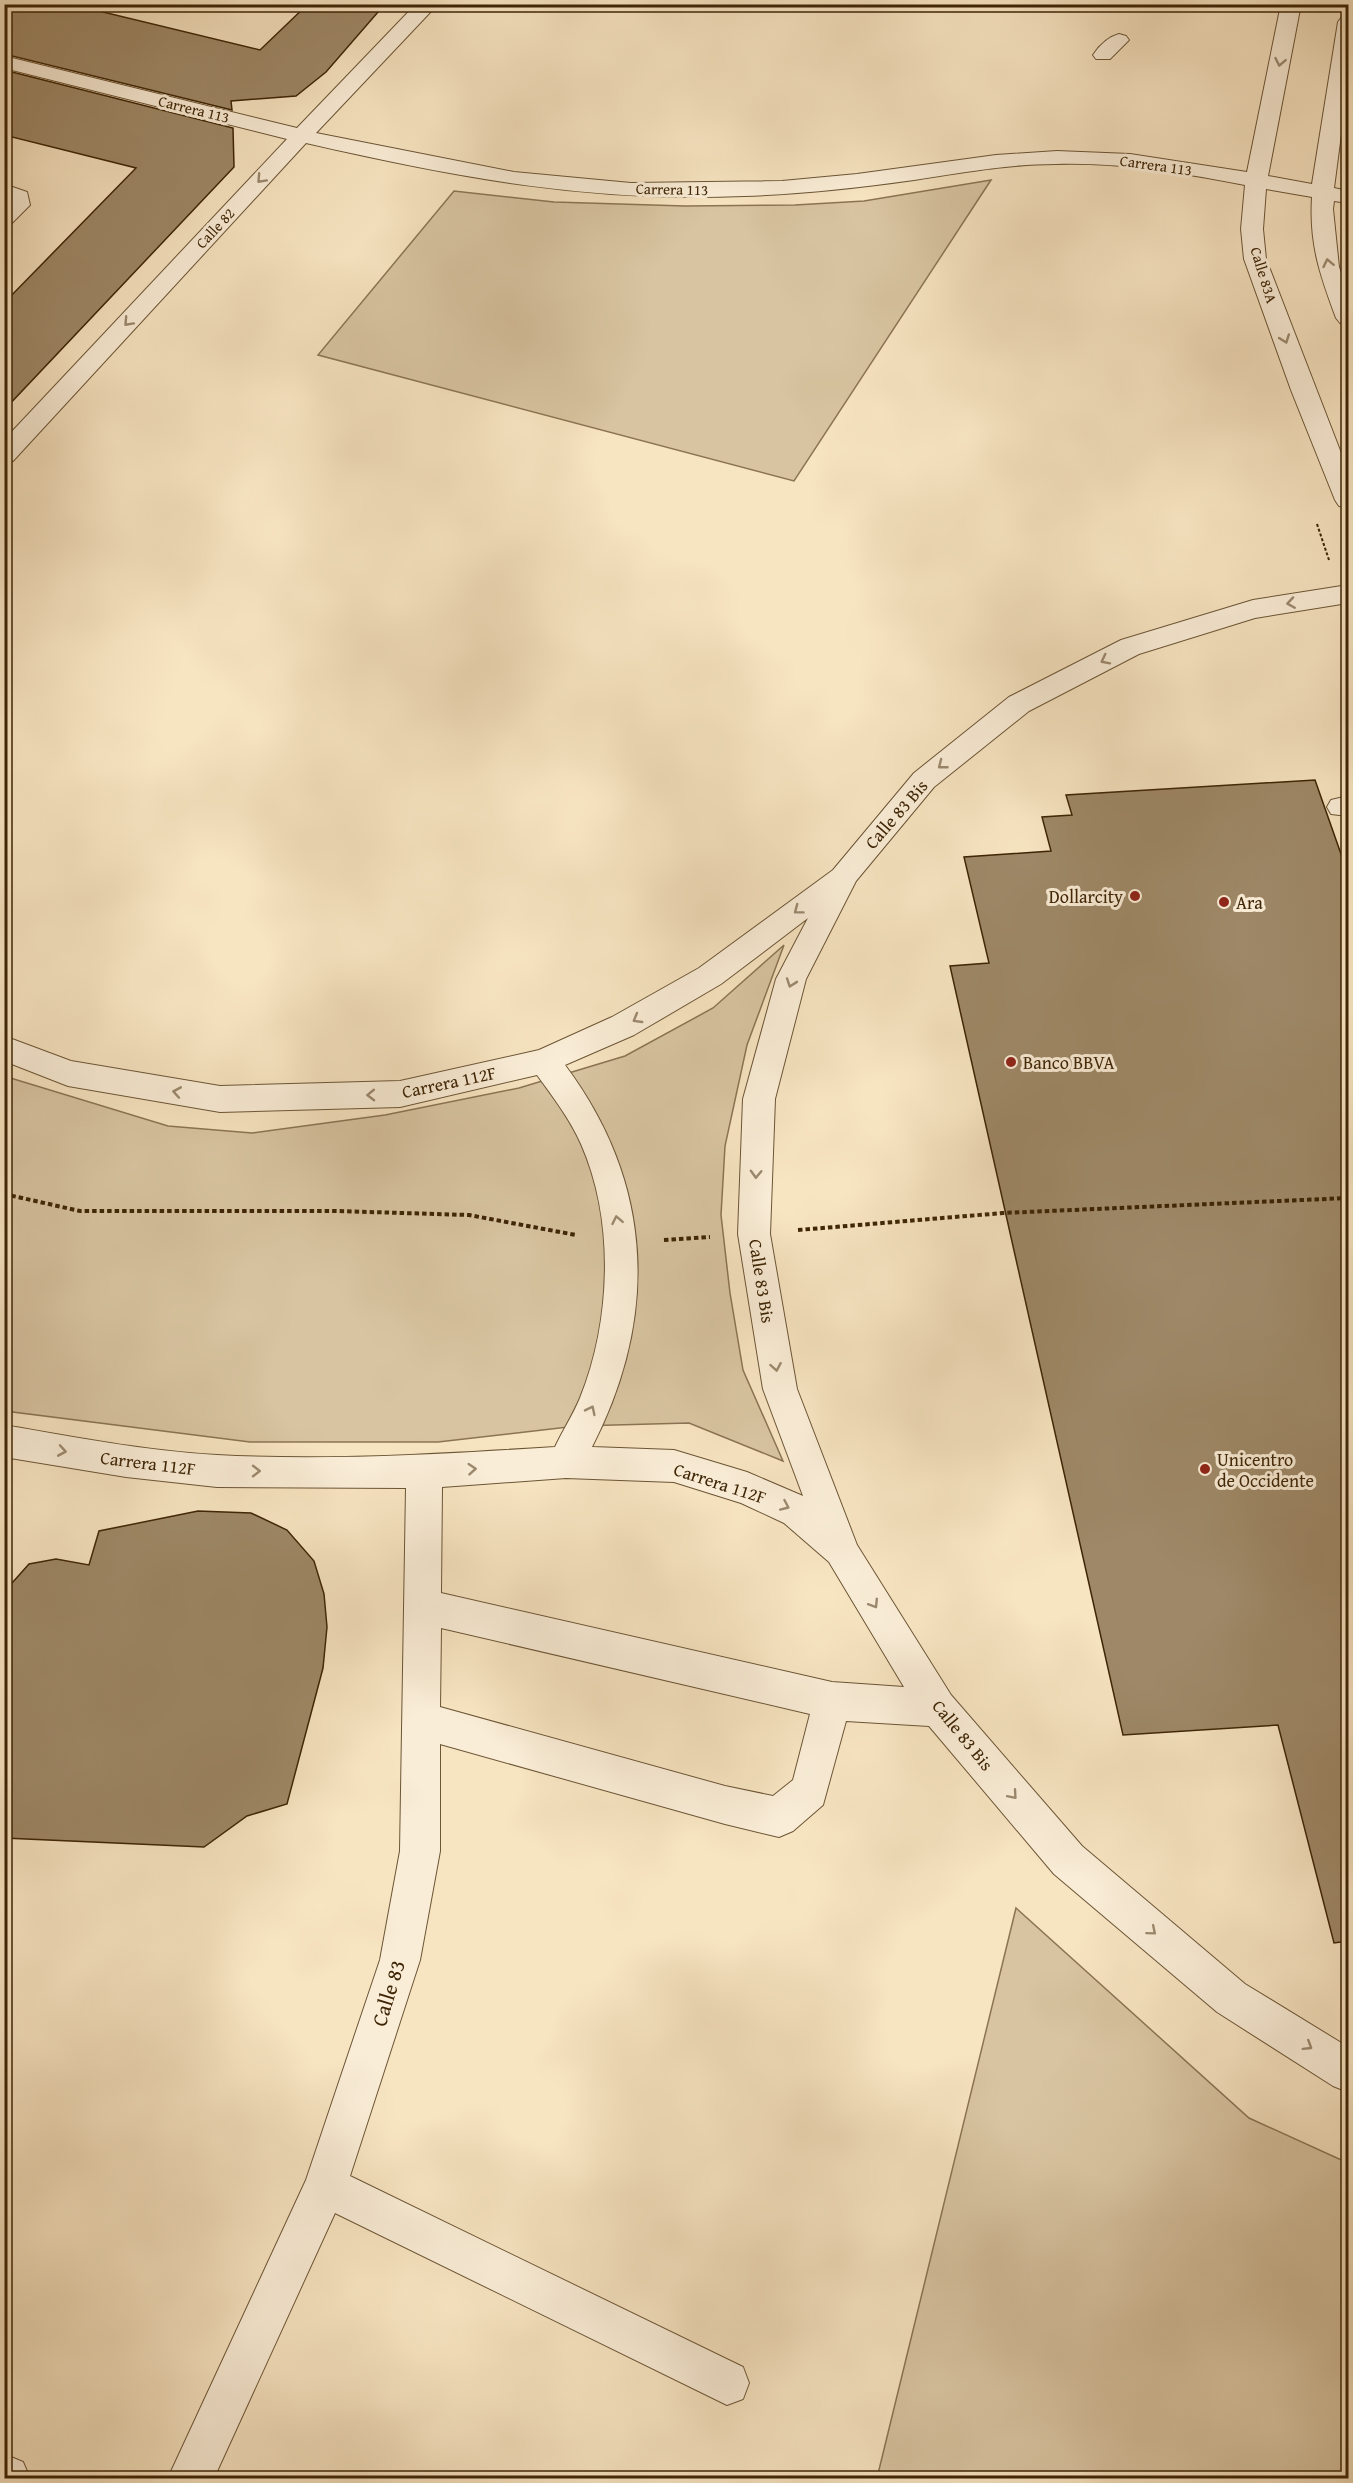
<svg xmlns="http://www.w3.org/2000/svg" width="1353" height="2483" viewBox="0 0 1353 2483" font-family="'Gentium Book Plus',serif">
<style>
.green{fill:#d8c4a1;stroke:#8b7454;stroke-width:1.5}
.building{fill:#9e8867;stroke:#3e2506;stroke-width:1.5}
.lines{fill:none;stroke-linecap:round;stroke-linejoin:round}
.minor-casing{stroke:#6c5535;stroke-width:2}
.path-far1{stroke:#3e2506;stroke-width:2;stroke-dasharray:3 2;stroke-linecap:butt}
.path{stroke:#3e2506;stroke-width:4;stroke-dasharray:4.5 3;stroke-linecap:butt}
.minor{fill:#faedd7;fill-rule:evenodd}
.oneway{stroke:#9c896e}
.poi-dot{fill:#8f2418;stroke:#faedd7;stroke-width:2}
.labels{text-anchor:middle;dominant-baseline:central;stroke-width:6;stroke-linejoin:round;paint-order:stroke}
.far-street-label{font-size:15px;fill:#3e2506;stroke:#faedd7}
.street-label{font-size:18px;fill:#3e2506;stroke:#faedd7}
.poi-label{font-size:18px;fill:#3e2506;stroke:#faedd7;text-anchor:start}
.near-street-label{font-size:21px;fill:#3e2506;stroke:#faedd7}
</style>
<rect width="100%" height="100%" fill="#f7e4c1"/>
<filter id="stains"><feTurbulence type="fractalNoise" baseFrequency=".00333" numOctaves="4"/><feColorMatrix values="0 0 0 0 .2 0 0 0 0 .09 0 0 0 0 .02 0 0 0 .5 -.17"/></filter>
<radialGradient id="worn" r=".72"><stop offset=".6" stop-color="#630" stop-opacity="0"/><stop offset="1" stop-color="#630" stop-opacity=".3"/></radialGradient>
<g class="green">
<polygon points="991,180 794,481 318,355 454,191 554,202 685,206 795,205 864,201"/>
<polygon points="784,945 747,1045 725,1146 721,1215 730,1293 743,1370 783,1461 689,1423 577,1426 438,1442 250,1442 5,1411 4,1076 168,1126 252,1133 385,1115 519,1088 625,1056 713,1008"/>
<polygon points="1016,1908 1249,2118 1348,2163 1348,2478 877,2478"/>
</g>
<g class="building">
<polygon points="4,4 70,4 260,50 308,4 385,4 326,72 296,96 231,101 232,110 4,54"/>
<polygon points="4,70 233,128 234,167 4,410 4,303 136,168 4,135"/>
<polygon points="1315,780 1348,874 1348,1941 1334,1943 1278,1725 1123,1735 950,966 989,963 964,857 1051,851 1042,817 1072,815 1066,795"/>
<polygon points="198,1511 251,1513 287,1530 314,1561 324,1594 327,1627 323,1668 287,1804 247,1816 204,1847 4,1838 4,1592 29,1564 56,1559 89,1565 99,1531"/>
</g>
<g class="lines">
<defs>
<g id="minor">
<path d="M416,4H438L316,133L514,172L631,183L782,181L857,174L996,155L1057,151L1130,154L1247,172L1281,4H1301L1268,176L1312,184L1338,22L1341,18L1348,16V81L1334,188L1348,191V203L1334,201L1333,209L1339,267L1348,292V325L1340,323L1336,318C1320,275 1309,244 1312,197L1266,189L1263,229L1266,259L1348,471V508L1339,506L1335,500L1291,390L1244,259L1241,229L1245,185C1183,173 1120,162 1056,164C1008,164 961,173 914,180C858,188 801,194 744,196C591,203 454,177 306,143L13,461L4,463V440L287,139L4,68V56L297,128Z"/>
<path d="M1119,34L1126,36L1129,40L1110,59H1096L1093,55C1099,46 1108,37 1119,34Z"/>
<polygon points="4,184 27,192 30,205 12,223 4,225 4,206 8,200 4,199"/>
<path d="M1348,585V603L1255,618L1139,654L1029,711L934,787L856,881L806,979L775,1099L770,1234L797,1389L857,1545L951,1695L1082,1846L1245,1984L1348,2047V2092L1333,2086L1217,2012L1054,1874L929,1726L846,1721L823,1805L793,1831L779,1837L725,1824L440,1744V1851L420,1960L350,2176L743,2367L749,2383L743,2399L727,2405L335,2213L214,2478H168L306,2180L380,1960L400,1851L406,1488L217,1487L126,1477L4,1457V1425C75,1437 146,1451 217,1455C330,1461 443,1454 555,1447C563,1430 573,1415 580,1398C611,1321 615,1221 581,1144C570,1119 553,1097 537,1075L400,1107L220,1112L68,1086L4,1061V1036L71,1061L220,1086L400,1081L539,1050L612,1017L699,968L833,870L914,773L1009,697L1121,640L1253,600ZM808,918L776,979L743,1099L738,1234L763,1389L803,1496L747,1472L674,1450L592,1447C659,1316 654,1184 565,1065L634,1035L721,984ZM566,1478L674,1482L741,1503L784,1523L829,1562L904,1687L832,1682L441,1593L442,1487ZM441,1628L810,1714L793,1780L773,1796L725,1786L440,1707Z"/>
<polygon points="1348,796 1348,816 1331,814 1327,807 1331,800"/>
<polygon points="4,2454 23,2462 30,2478 4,2478"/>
</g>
</defs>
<use href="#minor" class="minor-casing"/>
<polyline class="path-far1" points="1317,524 1329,560"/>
<g class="path">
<polyline points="4,1194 80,1211 336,1211 469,1215 576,1235"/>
<polyline points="798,1230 1003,1213 1348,1198"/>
<polyline points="664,1240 710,1237"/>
</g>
<use href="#minor" class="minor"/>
</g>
<defs><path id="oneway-chevron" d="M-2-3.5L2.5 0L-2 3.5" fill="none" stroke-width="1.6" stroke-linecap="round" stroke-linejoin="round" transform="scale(1.5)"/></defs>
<g class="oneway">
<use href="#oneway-chevron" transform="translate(1280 62) rotate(101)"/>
<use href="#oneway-chevron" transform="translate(261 179) rotate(133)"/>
<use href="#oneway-chevron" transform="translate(1328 263) rotate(-102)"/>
<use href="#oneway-chevron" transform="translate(128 322) rotate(133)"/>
<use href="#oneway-chevron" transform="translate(1285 339) rotate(70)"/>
<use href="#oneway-chevron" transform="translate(1291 603) rotate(171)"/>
<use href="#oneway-chevron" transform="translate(1105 660) rotate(153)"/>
<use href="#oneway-chevron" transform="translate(942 765) rotate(142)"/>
<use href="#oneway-chevron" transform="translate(798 910) rotate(143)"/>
<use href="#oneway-chevron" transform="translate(791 983) rotate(109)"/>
<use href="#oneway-chevron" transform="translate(637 1019) rotate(150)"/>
<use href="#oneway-chevron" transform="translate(177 1092) rotate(-170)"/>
<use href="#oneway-chevron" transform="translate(371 1095) rotate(179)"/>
<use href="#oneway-chevron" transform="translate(756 1174) rotate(92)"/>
<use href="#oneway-chevron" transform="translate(617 1220) rotate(-101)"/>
<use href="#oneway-chevron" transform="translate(776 1367) rotate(80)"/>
<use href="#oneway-chevron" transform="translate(591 1410) rotate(-64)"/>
<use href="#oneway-chevron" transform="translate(62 1451) rotate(10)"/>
<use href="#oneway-chevron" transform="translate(472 1469) rotate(-4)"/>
<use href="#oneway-chevron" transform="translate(256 1471)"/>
<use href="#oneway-chevron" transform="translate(785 1506) rotate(24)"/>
<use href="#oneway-chevron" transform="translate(874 1604) rotate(58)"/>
<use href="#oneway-chevron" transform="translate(1013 1795) rotate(49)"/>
<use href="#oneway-chevron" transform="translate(1152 1931) rotate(40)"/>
<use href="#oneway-chevron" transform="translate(1308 2046) rotate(32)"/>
</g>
<g class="poi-dot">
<circle cx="1135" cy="896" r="6"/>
<circle cx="1224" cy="902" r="6"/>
<circle cx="1011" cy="1062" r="6"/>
<circle cx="1205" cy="1469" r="6"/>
</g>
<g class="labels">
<g class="far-street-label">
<text transform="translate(194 109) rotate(14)">Carrera 113</text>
<text transform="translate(1156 165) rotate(8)">Carrera 113</text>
<text transform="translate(672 189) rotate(1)">Carrera 113</text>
<text transform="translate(215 228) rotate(-47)">Calle 82</text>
<text transform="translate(1264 275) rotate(73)">Calle 83A</text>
</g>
<g class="street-label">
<text transform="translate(896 814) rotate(-49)">Calle 83 Bis</text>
<text transform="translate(449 1082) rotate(-12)">Carrera 112F</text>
<text transform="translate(762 1281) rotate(81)">Calle 83 Bis</text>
<text transform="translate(148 1463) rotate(7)">Carrera 112F</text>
<text transform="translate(720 1483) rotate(18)">Carrera 112F</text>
<text transform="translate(963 1735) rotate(51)">Calle 83 Bis</text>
</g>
<g class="poi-label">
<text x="1123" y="896" text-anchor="end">Dollarcity</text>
<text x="1236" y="902">Ara</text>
<text x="1023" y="1062">Banco BBVA</text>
<text x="1217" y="1459">Unicentro<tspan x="1217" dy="21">de Occidente</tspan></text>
</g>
<g class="near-street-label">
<text transform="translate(388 1993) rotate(-73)">Calle 83</text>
</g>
</g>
<rect width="1353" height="2483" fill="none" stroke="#f7e4c1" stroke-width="24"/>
<rect x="6" y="6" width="1341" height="2471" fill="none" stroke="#3e2506" stroke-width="3"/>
<rect x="12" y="12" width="1329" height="2459" fill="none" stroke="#3e2506" stroke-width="1.5"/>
<rect width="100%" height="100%" filter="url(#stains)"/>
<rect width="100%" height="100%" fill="url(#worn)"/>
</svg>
